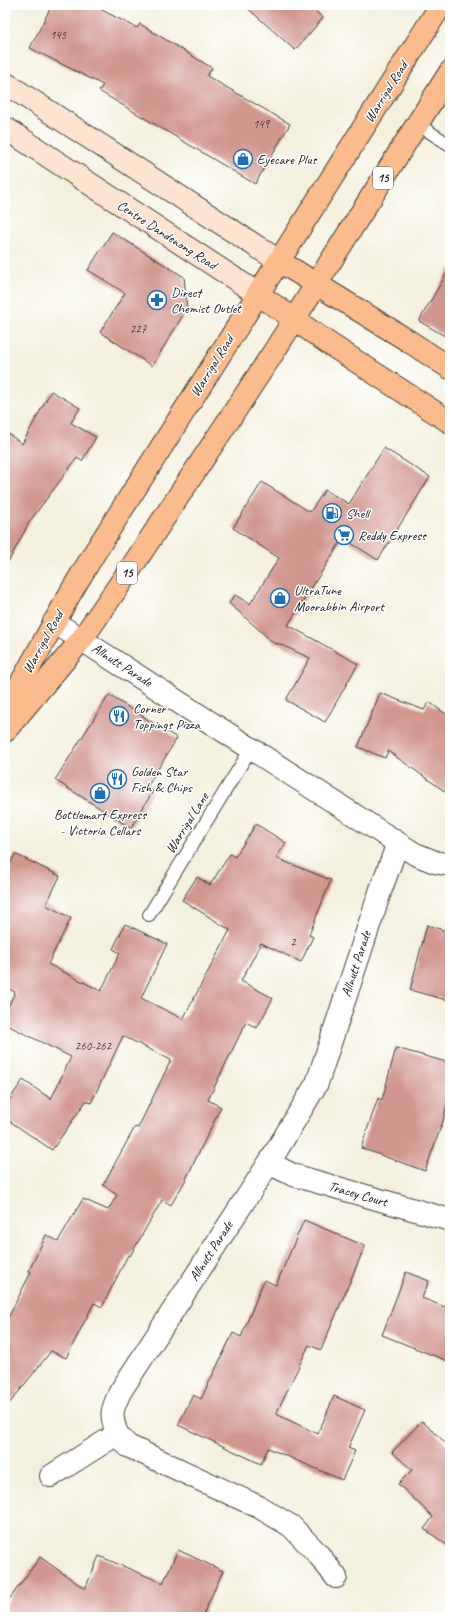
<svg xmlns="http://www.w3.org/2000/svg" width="455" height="1622" viewBox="0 0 455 1622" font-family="Caveat,sans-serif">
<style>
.building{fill:#d1968e}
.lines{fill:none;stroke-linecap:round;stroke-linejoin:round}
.lane-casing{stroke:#3c3c39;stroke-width:14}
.street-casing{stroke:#3c3c39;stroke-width:24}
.secondary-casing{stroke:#3c3c39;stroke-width:24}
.primary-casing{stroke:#3c3c39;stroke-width:24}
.highway-casing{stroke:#3c3c39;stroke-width:24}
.lane{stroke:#fff;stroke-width:12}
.street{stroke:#fff;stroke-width:22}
.secondary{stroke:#fde4d1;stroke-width:22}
.primary{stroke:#fbbb8c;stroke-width:22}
.highway{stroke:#fbbb8c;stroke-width:22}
.labels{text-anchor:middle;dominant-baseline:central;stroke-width:3;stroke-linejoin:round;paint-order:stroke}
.number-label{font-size:12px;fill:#493a38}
.shield{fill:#fff;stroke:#606060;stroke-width:1}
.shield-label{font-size:13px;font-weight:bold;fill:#1c1c1c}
.street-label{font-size:14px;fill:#1c1c1c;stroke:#fff}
.poi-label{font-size:14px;fill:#1c1c1c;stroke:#fff;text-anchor:start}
</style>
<rect width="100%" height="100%" fill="#fff"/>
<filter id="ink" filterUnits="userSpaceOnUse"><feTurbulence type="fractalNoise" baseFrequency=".025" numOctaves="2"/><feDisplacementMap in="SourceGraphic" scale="8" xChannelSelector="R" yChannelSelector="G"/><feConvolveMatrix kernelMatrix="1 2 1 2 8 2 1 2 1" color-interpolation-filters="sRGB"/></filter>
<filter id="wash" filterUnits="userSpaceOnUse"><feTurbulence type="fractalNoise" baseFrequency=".012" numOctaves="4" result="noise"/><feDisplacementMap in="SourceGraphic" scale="16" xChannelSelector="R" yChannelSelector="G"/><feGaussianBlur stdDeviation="0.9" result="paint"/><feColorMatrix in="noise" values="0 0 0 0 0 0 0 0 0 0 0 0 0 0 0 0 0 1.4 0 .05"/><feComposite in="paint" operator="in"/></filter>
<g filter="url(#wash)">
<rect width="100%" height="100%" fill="#f4f0de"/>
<g id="blocks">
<g class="building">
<polygon points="52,5 92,5 137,28 140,24 212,68 207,76 290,124 255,184 99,91 103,85 30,48"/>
<polygon points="244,5 308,5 323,18 295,50"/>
<polygon points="112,232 184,277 187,309 152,366 100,332 125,293 88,270"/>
<polygon points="450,267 450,339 419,321"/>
<polygon points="51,391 80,408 71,423 96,437 82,461 77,458 30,521 5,568 5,431 22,444"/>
<polygon points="384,448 430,477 378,560 343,538 288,625 358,664 325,722 286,700 310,658 277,643 276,645 229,603 235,595 250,604 279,558 233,528 262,482 310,512 325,490 349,504"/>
<polygon points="380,693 424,710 429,702 450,717 450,795 388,751 385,758 358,747"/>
<polygon points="109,695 177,738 147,787 153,791 131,828 55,780"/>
<polygon points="256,824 286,843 276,858 331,880 309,935 313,937 301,962 261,943 241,981 273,998 257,1028 246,1022 208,1100 221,1107 185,1181 171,1205 162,1200 130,1256 128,1255 102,1307 94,1303 66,1358 51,1351 5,1409 5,1324 31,1272 29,1271 46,1235 58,1241 83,1199 108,1210 117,1195 103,1185 135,1127 138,1128 171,1060 123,1036 91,1103 86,1101 52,1150 5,1118 5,1106 23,1080 51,1099 71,1057 5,1024 5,1013 15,992 5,987 5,874 15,854 60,876 46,905 71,918 48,964 101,991 120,953 113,949 125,924 167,944 141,998 183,1019 230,930 182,900 197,877 210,885 230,854 235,857"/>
<polygon points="427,925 450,932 450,1001 410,990"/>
<polygon points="396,1048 450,1063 450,1090 443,1121 425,1171 361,1148 378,1098 382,1100"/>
<polygon points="304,1220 365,1246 321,1350 309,1345 276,1414 318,1434 334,1396 365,1410 348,1448 355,1451 342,1480 268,1448 261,1464 178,1425 193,1395 201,1399 233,1333 241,1337 264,1280 276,1285"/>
<polygon points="406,1272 429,1281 422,1298 450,1309 450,1362 382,1335"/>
<polygon points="422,1421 450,1447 450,1547 424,1529 433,1517 398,1484 412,1470 392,1452"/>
<polygon points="178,1550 223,1571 202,1617 5,1617 5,1605 40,1557 85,1589 99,1556 163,1583"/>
</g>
</g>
</g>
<g filter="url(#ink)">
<use href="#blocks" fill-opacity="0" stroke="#3c3c39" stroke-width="1"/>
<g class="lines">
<defs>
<g id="lane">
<polyline points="417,124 450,145"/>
<polyline points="149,915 252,747"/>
</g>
<g id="street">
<polyline points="54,622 415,854 435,862 450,865"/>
<polyline points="269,1163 293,1175 450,1220"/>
<polyline points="117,1434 128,1446 259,1507 291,1526 318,1554 336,1577"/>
<path d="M51,1476L117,1434C110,1413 111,1412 120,1392L269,1163L317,1083L381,889L398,843"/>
</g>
<g id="secondary">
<polyline points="5,83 279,261"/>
<polyline points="5,128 258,294"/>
</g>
<g id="primary">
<polyline points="279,261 407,340 450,368"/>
<polyline points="258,294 328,343 450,422"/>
</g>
<g id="highway">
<polyline points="5,712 71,592 95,552 441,5"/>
<polyline points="5,731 82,639 131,568 273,353 450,72"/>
</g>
</defs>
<use href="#lane" class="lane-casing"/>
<use href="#street" class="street-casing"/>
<use href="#secondary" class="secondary-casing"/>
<use href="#primary" class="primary-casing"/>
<use href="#highway" class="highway-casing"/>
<use href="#lane" class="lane"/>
<use href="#street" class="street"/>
<use href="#secondary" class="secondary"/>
<use href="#primary" class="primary"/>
<use href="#highway" class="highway"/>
</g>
</g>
<defs>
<symbol id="shop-ring" viewBox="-11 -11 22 22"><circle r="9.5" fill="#fff" stroke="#1f6fb2" stroke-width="1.5"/><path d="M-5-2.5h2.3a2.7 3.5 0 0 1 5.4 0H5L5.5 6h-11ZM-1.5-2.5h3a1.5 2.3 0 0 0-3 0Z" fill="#1f6fb2"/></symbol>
<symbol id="pharmacy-ring" viewBox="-11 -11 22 22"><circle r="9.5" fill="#fff" stroke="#1f6fb2" stroke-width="1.5"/><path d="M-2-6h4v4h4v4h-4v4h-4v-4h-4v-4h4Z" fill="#1f6fb2"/></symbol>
<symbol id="fuel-ring" viewBox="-11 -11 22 22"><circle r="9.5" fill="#fff" stroke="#1f6fb2" stroke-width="1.5"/><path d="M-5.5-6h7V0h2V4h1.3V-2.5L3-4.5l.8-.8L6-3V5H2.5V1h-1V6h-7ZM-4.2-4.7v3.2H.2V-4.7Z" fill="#1f6fb2"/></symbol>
<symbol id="supermarket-ring" viewBox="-11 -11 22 22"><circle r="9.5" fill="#fff" stroke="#1f6fb2" stroke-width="1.5"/><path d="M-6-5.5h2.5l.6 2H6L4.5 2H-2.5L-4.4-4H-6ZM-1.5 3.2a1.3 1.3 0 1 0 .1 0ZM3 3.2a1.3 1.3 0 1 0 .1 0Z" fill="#1f6fb2"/></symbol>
<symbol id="restaurant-ring" viewBox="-11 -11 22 22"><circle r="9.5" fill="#fff" stroke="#1f6fb2" stroke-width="1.5"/><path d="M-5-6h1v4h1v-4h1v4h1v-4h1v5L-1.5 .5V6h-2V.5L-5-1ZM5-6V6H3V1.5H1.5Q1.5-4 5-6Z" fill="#1f6fb2"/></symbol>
</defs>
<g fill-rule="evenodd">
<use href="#shop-ring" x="232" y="148" width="22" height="22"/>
<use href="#pharmacy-ring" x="146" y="289" width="22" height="22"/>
<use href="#fuel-ring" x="321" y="502" width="22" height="22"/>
<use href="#supermarket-ring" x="333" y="524" width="22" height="22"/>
<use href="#shop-ring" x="269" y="587" width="22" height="22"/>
<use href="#restaurant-ring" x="108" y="705" width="22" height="22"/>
<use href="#restaurant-ring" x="106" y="768" width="22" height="22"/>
<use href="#shop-ring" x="89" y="782" width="22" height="22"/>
</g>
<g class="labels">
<g class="number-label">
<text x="58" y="35">145</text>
<text x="261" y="124">149</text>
<text x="138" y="329">227</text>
<text x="293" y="942">2</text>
<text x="93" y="1046">260-262</text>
</g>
<g class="shield">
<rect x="373" y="167" width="20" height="22" rx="3"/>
<rect x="117" y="562" width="20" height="22" rx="3"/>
</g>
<g class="shield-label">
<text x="383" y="178">15</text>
<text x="127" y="573">15</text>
</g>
<g class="street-label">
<text transform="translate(386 92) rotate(-58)">Warrigal Road</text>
<text transform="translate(167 235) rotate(33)">Centre Dandenong Road</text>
<text transform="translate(212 366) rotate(-58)">Warrigal Road</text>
<text transform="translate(43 642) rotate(-61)">Warrigal Road</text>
<text transform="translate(122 665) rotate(33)">Allnutt Parade</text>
<text transform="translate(187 823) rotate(-58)">Warrigal Lane</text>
<text transform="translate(356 964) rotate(-72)">Allnutt Parade</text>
<text transform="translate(358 1194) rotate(16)">Tracey Court</text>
<text transform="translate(211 1251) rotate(-57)">Allnutt Parade</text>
</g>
<g class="poi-label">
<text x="257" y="159">Eyecare Plus</text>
<text x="171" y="292">Direct<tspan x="171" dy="16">Chemist Outlet</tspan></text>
<text x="346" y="513">Shell</text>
<text x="358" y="535">Reddy Express</text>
<text x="294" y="590">UltraTune<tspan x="294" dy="16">Moorabbin Airport</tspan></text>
<text x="133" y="708">Corner<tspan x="133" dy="16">Toppings Pizza</tspan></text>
<text x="131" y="771">Golden Star<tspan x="131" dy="16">Fish &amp; Chips</tspan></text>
<text x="100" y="814" text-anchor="middle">Bottlemart Express<tspan x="100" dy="16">- Victoria Cellars</tspan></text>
</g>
</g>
<rect width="455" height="1622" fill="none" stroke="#fff" stroke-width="20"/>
</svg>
